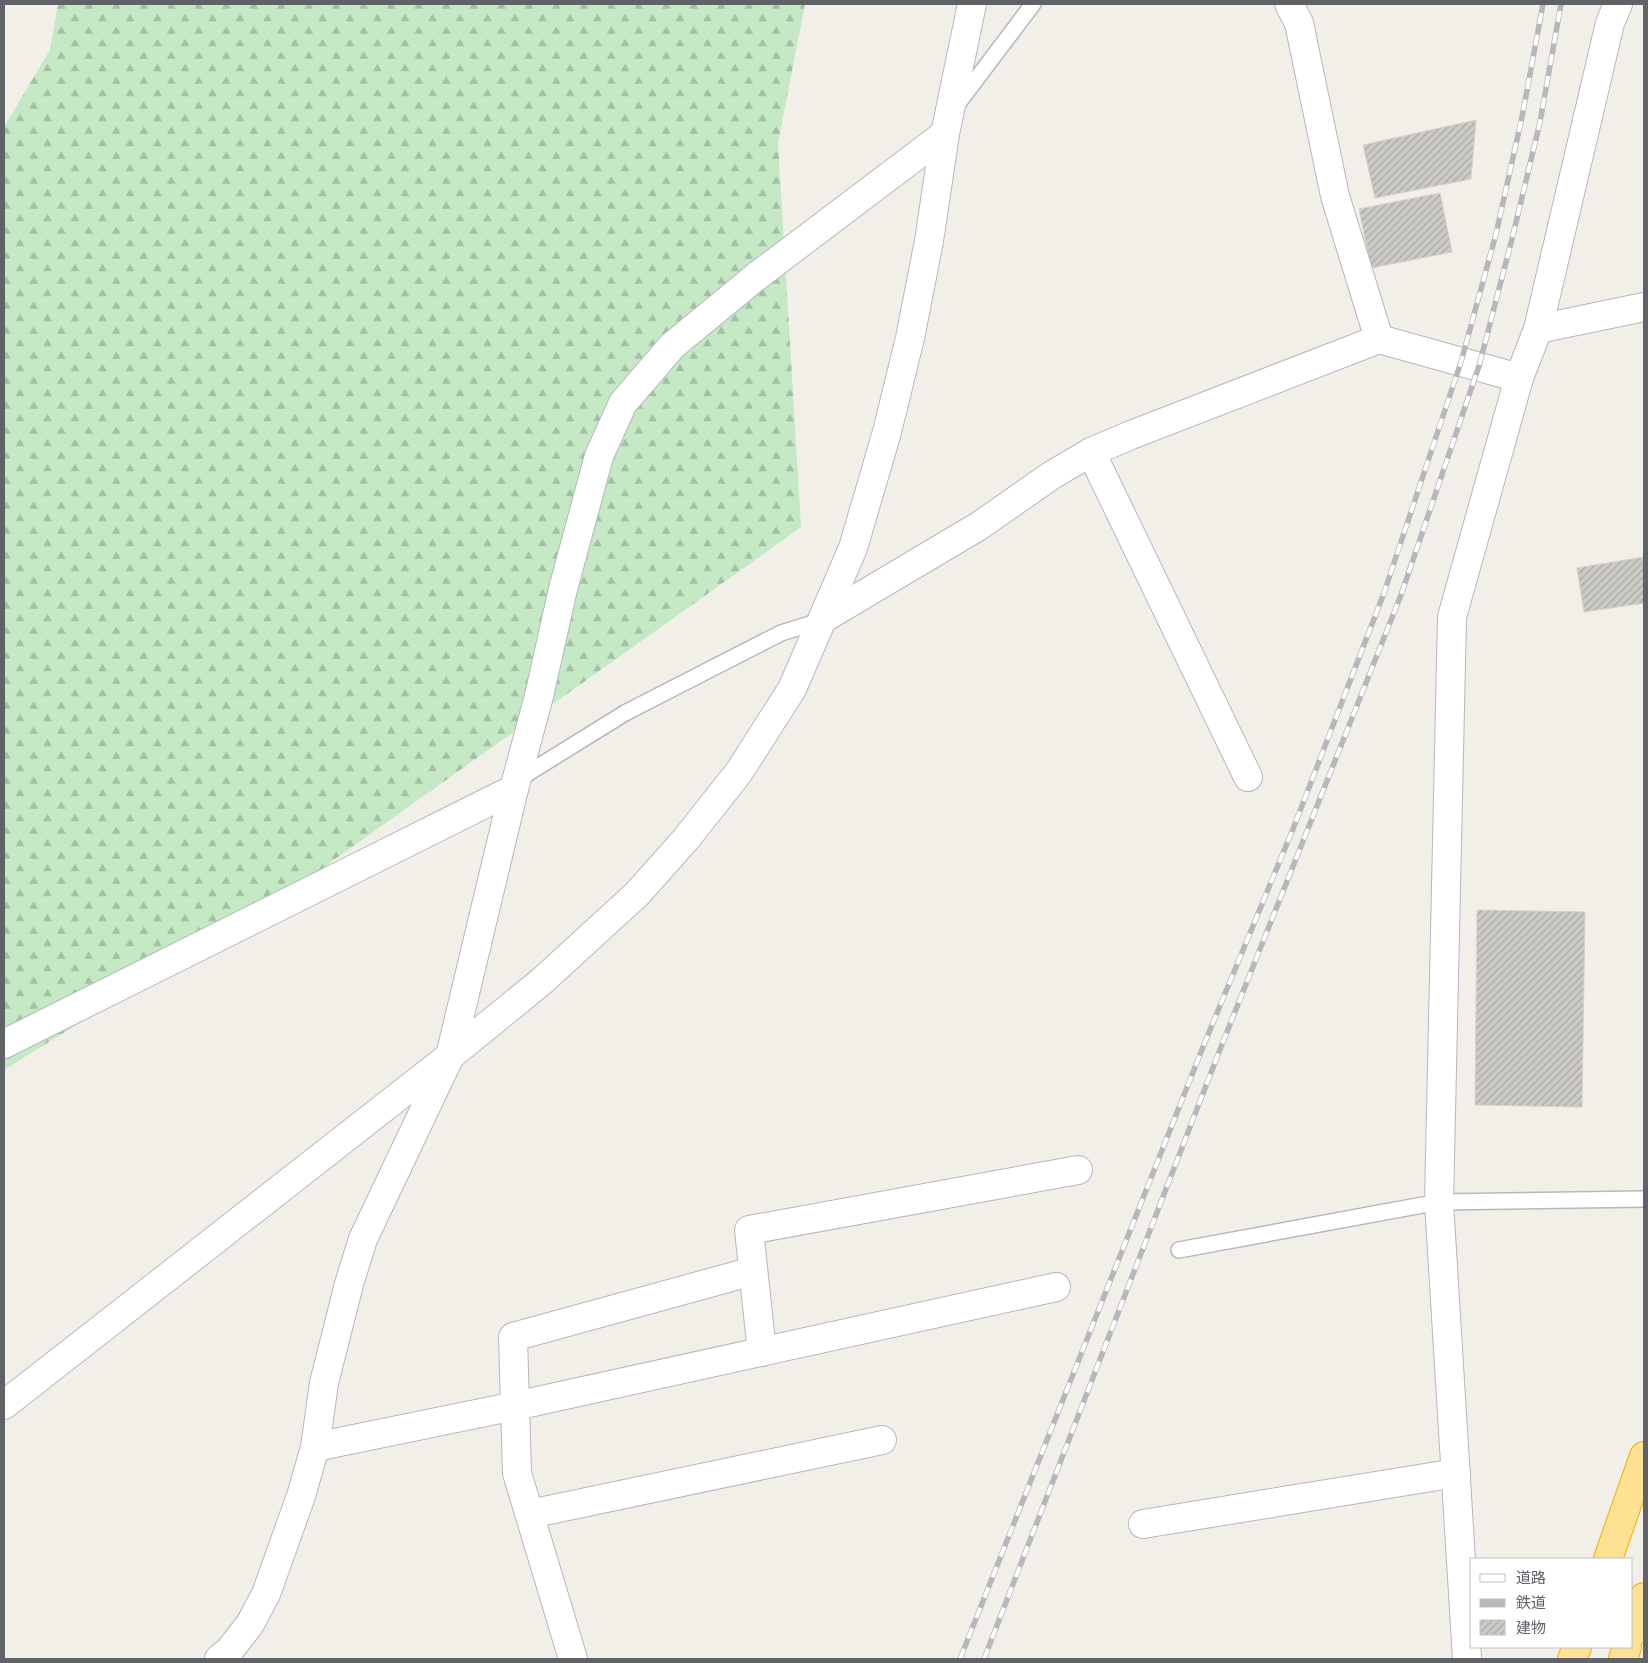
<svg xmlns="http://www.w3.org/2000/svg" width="1648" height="1663" viewBox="0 0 1648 1663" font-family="Signika,'Noto Sans JP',sans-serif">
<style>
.forest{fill:url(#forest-firs)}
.building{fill:url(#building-hatch);stroke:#d6d1c6}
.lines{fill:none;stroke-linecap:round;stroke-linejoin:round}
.lane-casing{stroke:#b5b8bc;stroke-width:18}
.street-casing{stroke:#b5b8bc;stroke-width:30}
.secondary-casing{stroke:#b6babf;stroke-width:30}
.highway-casing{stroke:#f9ab00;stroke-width:30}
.lane{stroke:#fff;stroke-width:15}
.street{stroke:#fff;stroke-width:28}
.secondary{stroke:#fff;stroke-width:28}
.highway{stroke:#fde293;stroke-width:28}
.rail-casing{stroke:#b6b7b8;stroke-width:5.5}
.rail{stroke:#fff;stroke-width:4;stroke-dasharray:11;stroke-linecap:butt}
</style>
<defs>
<pattern id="forest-firs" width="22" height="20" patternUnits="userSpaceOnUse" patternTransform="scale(1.25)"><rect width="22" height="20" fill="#c5e8c5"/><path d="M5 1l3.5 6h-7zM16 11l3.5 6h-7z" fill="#a3c0a4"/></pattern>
<pattern id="building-hatch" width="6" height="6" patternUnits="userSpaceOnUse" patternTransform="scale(1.25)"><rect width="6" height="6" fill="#cccac5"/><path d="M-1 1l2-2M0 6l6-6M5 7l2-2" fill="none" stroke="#a9a8a4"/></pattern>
</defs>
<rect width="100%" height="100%" fill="#f1efe8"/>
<polygon class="forest" points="58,4 805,4 778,143 801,527 289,892 4,1070 4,127 50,50"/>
<g class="building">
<polygon points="1476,120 1471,179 1375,198 1363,145"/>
<polygon points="1440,193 1452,252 1371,268 1359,209"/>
<polygon points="1644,557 1644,603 1584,612 1577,568"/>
<polygon points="1477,910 1585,912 1582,1107 1475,1105"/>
</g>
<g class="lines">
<defs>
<g id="lane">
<polyline points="956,106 1033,4"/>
<polyline points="517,780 625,713 781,633 823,620"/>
<polyline points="1179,1250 1439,1202 1644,1199"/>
</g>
<g id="street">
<polyline points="1289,4 1299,23 1335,196 1379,339 1519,378"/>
<polyline points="1538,329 1644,307"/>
<polyline points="1091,452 1248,777"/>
<polyline points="824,618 979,526 1052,475 1091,452 1131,435 1379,339"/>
<polyline points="4,1044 514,789"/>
<polyline points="762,1352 749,1230 1078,1170"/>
<polyline points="315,1447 515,1406 1056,1287"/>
<polyline points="530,1514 882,1440"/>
<polyline points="1143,1524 1456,1473"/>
<polyline points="219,1659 229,1651 250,1624 266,1594 301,1496 315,1447 324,1383 349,1284 363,1239 450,1056 514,789 539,696 563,589 599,456 623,403 672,346 757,276 945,134"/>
<polyline points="573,1659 517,1473 513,1337 753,1271"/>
<polyline points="1467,1659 1439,1202 1452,617 1519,378 1538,329 1610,23 1618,4"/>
</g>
<polyline id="secondary" points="4,1405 450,1056 542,981 637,894 686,839 739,772 792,689 853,548 887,432 910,338 929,241 945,134 972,4"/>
<g id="highway">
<polyline points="1608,1559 1644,1456"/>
<polyline points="1632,1633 1644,1597"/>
<polyline points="1572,1659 1577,1647"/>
<polyline points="1623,1659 1627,1647"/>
</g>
</defs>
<use href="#lane" class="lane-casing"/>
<use href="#street" class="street-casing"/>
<use href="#secondary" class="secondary-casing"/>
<use href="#highway" class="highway-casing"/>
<use href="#lane" class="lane"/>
<use href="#street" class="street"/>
<use href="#secondary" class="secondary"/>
<use href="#highway" class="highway"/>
<defs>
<g id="rail">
<polyline points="960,1659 1205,1042 1293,829 1384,593 1461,362 1496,234 1522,117 1543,4"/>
<polyline points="984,1659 1221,1047 1401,595 1479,366 1512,239 1540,122 1561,4"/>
</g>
</defs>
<use href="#rail" class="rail-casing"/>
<use href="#rail" class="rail"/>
</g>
<rect width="1648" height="1663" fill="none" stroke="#5f6368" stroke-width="10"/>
<rect x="1470" y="1558" width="162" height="90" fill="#ffffff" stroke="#bfc1c3"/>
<rect x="1480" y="1574" width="25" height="8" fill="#ffffff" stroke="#bfc1c3"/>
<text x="1516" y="1583" font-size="15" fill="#5f6368">道路</text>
<rect x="1480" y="1599" width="25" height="8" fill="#b6b7b8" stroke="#bfc1c3"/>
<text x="1516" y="1608" font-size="15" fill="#5f6368">鉄道</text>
<rect x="1480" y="1620" width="25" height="15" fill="url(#building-hatch)" stroke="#bfc1c3"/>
<text x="1516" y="1633" font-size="15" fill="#5f6368">建物</text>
</svg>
